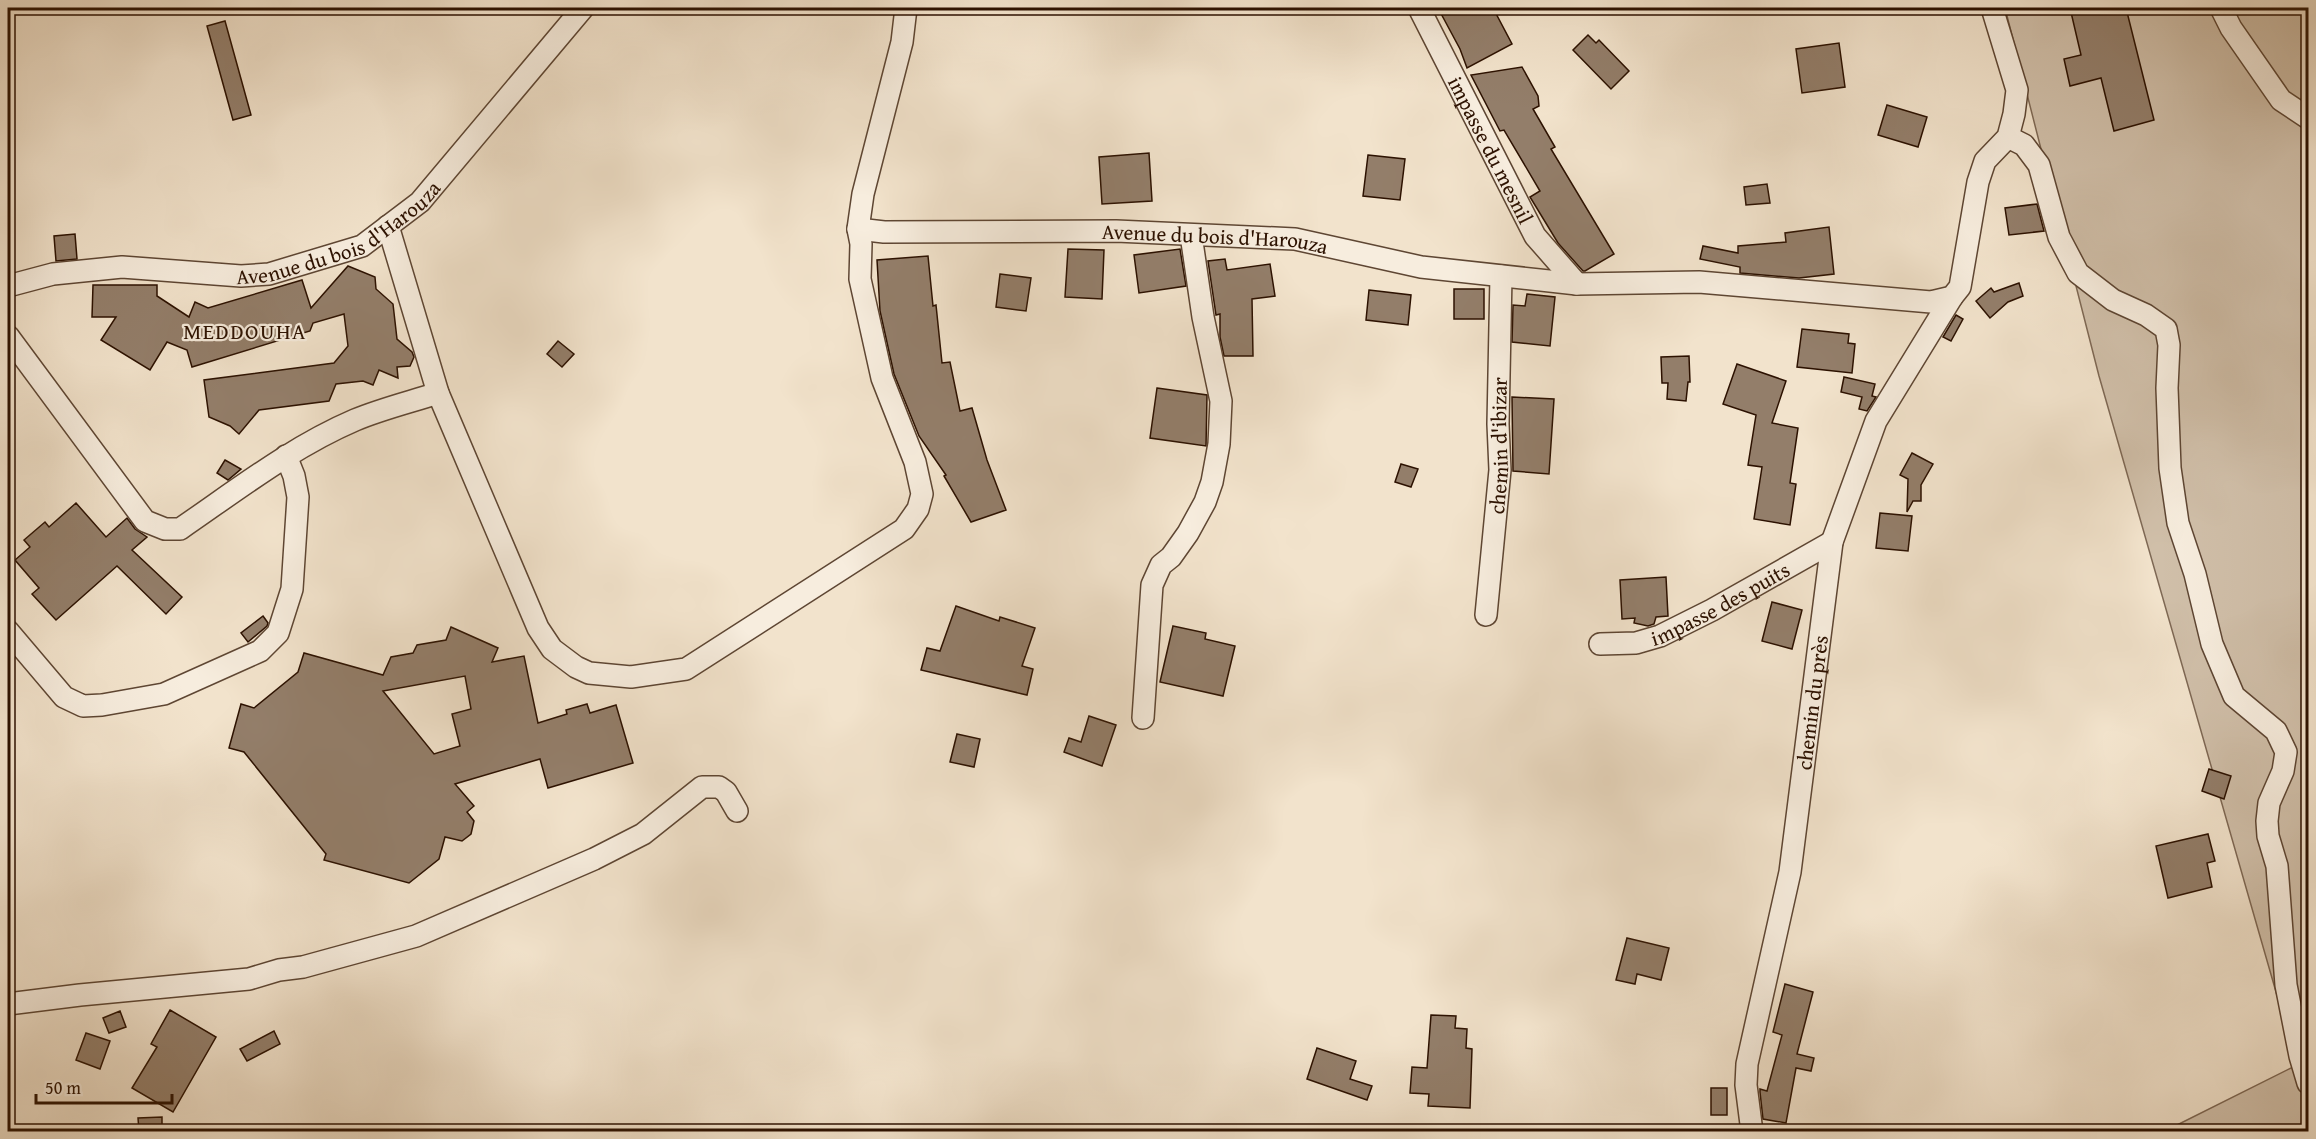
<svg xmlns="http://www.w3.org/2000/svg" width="2316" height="1139" viewBox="0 0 2316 1139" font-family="'Gentium Book Plus',serif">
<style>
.green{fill:#d0bfa9;stroke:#7e6854;stroke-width:1.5}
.building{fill:#937e6a;stroke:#2c1100;stroke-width:1.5;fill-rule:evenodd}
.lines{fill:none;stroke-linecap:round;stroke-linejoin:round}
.minor-casing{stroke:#5e4633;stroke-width:24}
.minor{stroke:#f7edde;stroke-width:21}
.labels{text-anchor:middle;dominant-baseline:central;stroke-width:4.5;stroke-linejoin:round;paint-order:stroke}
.street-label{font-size:21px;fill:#2c1100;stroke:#f7edde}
.neighbourhood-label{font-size:22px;letter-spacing:1.5px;fill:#2c1100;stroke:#f7edde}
</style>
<rect width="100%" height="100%" fill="#f2e3cc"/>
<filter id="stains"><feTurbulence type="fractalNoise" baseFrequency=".00333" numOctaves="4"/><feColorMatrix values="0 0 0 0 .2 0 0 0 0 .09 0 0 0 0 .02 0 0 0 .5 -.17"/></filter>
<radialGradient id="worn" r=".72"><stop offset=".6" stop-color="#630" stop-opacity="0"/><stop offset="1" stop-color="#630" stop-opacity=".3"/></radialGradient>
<polygon class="green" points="2005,8 2308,8 2308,1131 2165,1131 2297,1065 2099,376"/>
<g class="building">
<polygon points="1438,8 1493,8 1512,44 1467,68 1460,49"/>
<polygon points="2070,8 2126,8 2154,120 2114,131 2101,78 2070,86 2064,59 2081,55"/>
<polygon points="225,21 251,115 233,120 207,26"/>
<polygon points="1588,35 1596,43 1599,40 1629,71 1611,89 1573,50"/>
<polygon points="1839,43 1845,87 1802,93 1796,49"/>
<polygon points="1522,67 1538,96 1539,106 1533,109 1555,147 1551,149 1614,254 1585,271 1583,271 1558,243 1530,197 1540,191 1504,130 1500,131 1471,75"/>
<polygon points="1887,105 1927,117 1918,147 1878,135"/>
<polygon points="1149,153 1152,201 1102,204 1099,157"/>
<polygon points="1368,155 1405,159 1400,200 1363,196"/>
<polygon points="1767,184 1770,203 1746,205 1744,187"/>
<polygon points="2037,204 2044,231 2009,235 2005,208"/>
<polygon points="1829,227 1834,274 1799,278 1740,273 1740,267 1700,259 1703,246 1738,253 1738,246 1786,242 1785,233"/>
<polygon points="75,234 77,259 56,261 54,236"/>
<polygon points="1068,249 1104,250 1102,299 1065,297"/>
<polygon points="1180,249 1186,286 1139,293 1134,255"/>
<polygon points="928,256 933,306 936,305 942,363 950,362 960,411 972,408 987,460 1006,510 971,522 944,476 946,475 919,436 894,374 880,311 877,260"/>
<polygon points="1225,259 1227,270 1270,264 1275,296 1252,299 1253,356 1224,356 1220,337 1220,314 1216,315 1208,261"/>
<polygon points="348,266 375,277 376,289 393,304 397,339 412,352 414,357 410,366 397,367 398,378 379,370 373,385 363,381 336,384 329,401 259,410 239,434 230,426 209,417 204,380 334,363 348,346 344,314 313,323 310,331 192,367 187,350 167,342 150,370 101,340 116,317 92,317 93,285 157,285 157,296 189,317 195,302 208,308 302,280 311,308"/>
<polygon points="1000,274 1031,278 1026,311 996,307"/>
<polygon points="2019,283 2023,296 2008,302 1990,318 1976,301 1991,288 1994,292"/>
<rect x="1454" y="289" width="30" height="30"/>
<polygon points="1369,290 1411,295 1408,325 1366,320"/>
<polygon points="1527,294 1555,297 1550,346 1512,342 1513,305 1525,306"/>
<polygon points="1956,315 1963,319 1951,341 1943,337"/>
<polygon points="1802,329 1849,334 1848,343 1855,344 1852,373 1797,367"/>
<polygon points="558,341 574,354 562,367 547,354"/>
<polygon points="1689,356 1690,382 1688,382 1686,401 1667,399 1668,383 1662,383 1661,357"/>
<polygon points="1737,364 1786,381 1772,423 1798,428 1790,483 1796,484 1790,525 1754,519 1762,467 1748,465 1756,415 1723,404"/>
<polygon points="1844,377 1875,384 1872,396 1876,397 1867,411 1859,409 1862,397 1841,392"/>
<polygon points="1157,388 1207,395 1206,446 1150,438"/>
<polygon points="1512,397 1554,399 1549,474 1513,471"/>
<polygon points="1912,453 1933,464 1921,485 1921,501 1913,501 1907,512 1908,479 1900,475"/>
<polygon points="225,460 241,469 228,480 217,473"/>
<polygon points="1401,464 1418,469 1411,487 1395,482"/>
<polygon points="76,503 106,537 127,518 135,529 147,537 132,550 182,597 166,614 117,566 56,620 32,594 39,588 15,560 30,547 24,540 45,522 49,527"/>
<polygon points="1880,513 1912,516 1908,551 1876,548"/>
<polygon points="1666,577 1668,616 1656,617 1654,624 1648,626 1634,623 1635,618 1622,619 1620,580"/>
<polygon points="1772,602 1802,610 1792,649 1762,641"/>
<polygon points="956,606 999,621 1000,617 1035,628 1022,666 1033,669 1027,695 921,670 927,648 940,651"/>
<polygon points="263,616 268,623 267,626 248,642 241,633"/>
<polygon points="1173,626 1206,633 1205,639 1235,646 1223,696 1160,682"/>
<path d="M451,627L498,648L492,662L524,656L538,723L567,714L566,710L587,704L590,713L616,705L633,763L548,788L540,759L455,784L474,806L467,812L474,821L471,834L462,841L445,837L439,859L409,883L324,860L326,854L244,752L229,748L241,704L254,708L298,672L304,653L383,675L391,657L413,653L417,645L446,640ZM465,676L471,709L452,714L460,746L434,754L383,691Z"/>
<polygon points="1089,716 1116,725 1102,766 1064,752 1069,738 1081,742"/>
<polygon points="957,734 980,739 974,767 950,762"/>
<polygon points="2209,769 2231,776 2224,799 2202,791"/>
<polygon points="2208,834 2215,861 2207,863 2212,887 2168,898 2156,846"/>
<polygon points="1627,938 1669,948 1661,980 1637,974 1635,984 1616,980"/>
<polygon points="1785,984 1813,992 1797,1054 1814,1058 1811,1071 1796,1068 1786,1123 1763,1119 1760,1092 1760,1089 1767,1091 1782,1035 1773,1032"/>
<polygon points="170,1010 216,1037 173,1112 132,1088 157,1047 151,1044"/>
<polygon points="120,1011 126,1027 109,1033 103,1018"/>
<polygon points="1431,1015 1456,1016 1455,1028 1467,1029 1466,1048 1472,1049 1470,1108 1428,1106 1429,1094 1410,1093 1412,1067 1427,1068"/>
<polygon points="274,1031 280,1044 247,1061 240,1049"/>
<polygon points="86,1033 110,1041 100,1069 76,1060"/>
<polygon points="1317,1048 1356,1061 1350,1079 1372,1086 1367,1100 1307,1079"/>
<rect x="1711" y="1088" width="16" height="27"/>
<polygon points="162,1117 162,1131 139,1131 138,1118"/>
</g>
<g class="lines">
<defs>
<g id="minor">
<path id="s1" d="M906,8L902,42L863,194L858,229L884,232L1116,231L1295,239L1421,267L1577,284L1699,282L1931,302L1952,297L1960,287L1978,182L1985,161L2008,137L2014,114L2017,90L1992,8"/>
<path id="s2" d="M1419,8L1535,236L1577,284"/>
<polyline points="2221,8 2231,28 2281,100 2308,118"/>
<polyline points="2008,137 2024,145 2039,165 2059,237 2078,273 2113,300 2146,315 2166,329 2169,345 2167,388 2170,468 2178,523 2195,574 2212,644 2234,696 2276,731 2286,752 2283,771 2269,803 2267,821 2268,836 2277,866 2286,985 2300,1056 2308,1083"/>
<polyline points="388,226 438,393 538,628 552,649 576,667 589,673 631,677 686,669 904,529 918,509 922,494 915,462 882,378 860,279 861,244 858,229"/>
<path id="s3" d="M8,286L53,274L122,267L241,276L269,274L362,246L420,202L583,8"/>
<path d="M8,336L145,521L165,529H180C237,490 292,447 355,420C381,409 410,402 438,393"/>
<path id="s4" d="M1486,615L1500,470L1498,424L1501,276"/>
<polyline points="8,631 64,697 83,706 102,705 164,694 260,651 278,633 292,589 298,497 294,476 286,456"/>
<path id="s5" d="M1600,644L1636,643L1660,636L1712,610L1832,542"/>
<polyline points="1143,718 1152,585 1161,565 1171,557 1188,533 1205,502 1212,482 1219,444 1221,401 1203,317 1191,235"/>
<polyline points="8,1004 80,995 249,979 279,970 303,967 416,936 594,859 643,834 702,787 719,787 726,792 737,811"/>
<path id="s6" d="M1752,1132L1746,1085L1747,1064L1790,872L1832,542L1876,421L1952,297"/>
</g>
</defs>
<use href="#minor" class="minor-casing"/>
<use href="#minor" class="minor"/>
</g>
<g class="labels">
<g class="street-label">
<text stroke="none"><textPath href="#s2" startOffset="159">impasse du mesnil</textPath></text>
<text stroke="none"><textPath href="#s3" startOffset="344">Avenue du bois d'Harouza</textPath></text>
<text stroke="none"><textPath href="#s1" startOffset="584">Avenue du bois d'Harouza</textPath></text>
<text stroke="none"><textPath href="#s4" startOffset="170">chemin d'ibizar</textPath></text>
<text stroke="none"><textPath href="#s5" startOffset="129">impasse des puits</textPath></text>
<text stroke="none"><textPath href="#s6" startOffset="436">chemin du près</textPath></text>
</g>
<g class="neighbourhood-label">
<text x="245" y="331">MEDDOUHA</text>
</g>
</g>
<rect width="2316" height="1139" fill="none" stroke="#f2e3cc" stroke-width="30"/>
<rect x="9" y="9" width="2298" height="1121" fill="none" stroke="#2c1100" stroke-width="3"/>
<rect x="15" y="15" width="2286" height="1109" fill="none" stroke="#2c1100" stroke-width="1.5"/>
<path d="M36 1094v9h136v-9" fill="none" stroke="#2c1100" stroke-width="3"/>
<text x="45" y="1094" font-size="18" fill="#2c1100" stroke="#f7edde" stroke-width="4.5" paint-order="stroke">50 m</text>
<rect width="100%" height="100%" filter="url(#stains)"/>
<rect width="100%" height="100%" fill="url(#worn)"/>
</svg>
